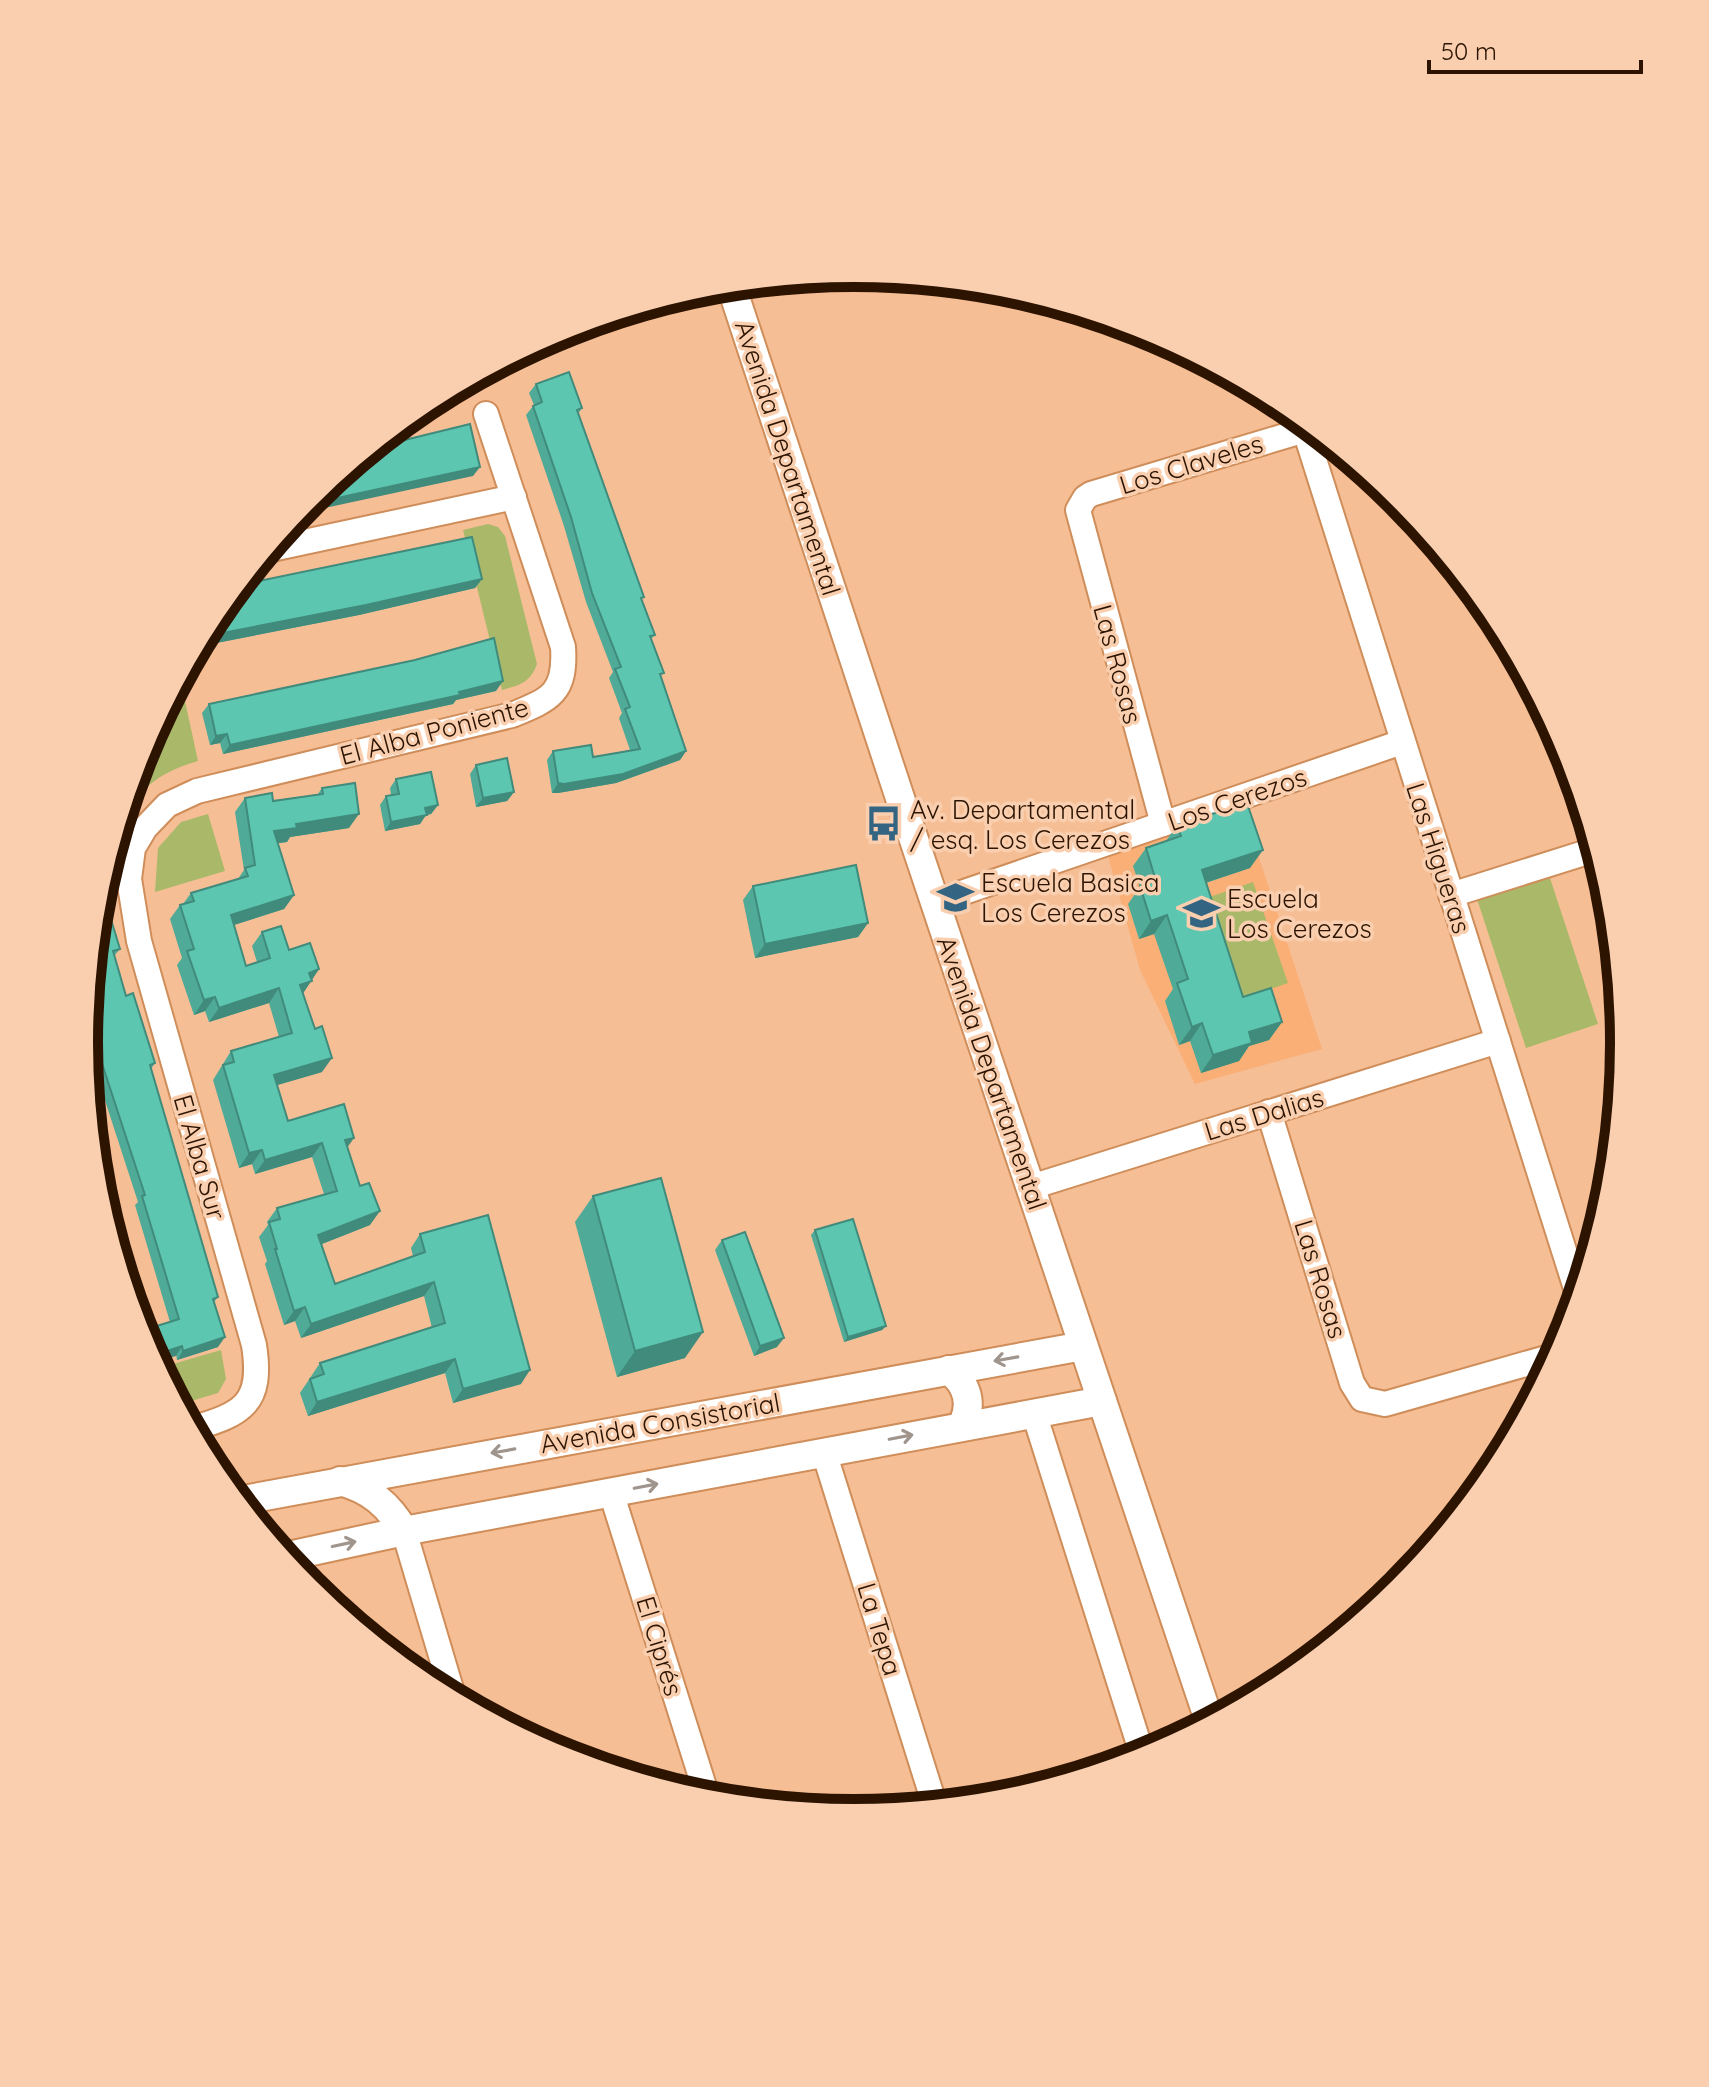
<svg xmlns="http://www.w3.org/2000/svg" width="1709" height="2087" viewBox="0 0 1709 2087" font-family="Quicksand,sans-serif">
<style>
.built{fill:#faaf76}
.green{fill:#aab969}
.lines{fill:none;stroke-linecap:round;stroke-linejoin:round}
.minor-casing{stroke:#cf8d5a;stroke-width:28}
.tertiary-casing{stroke:#cf8d5a;stroke-width:32}
.minor{stroke:#fff;stroke-width:24}
.tertiary{stroke:#fff;stroke-width:28}
.wall{fill:#4faa97}
.shaded-wall{fill:#408b7b}
.building{fill:#5cc6b0;stroke:#408b7b;stroke-width:2}
.oneway{stroke:#a0958d}
.labels{text-anchor:middle;dominant-baseline:central;stroke-width:7;stroke-linejoin:round;paint-order:stroke}
.street-label{font-size:26px;fill:#2d1401;stroke:#f9cfb0}
.poi-label{font-size:26px;fill:#2d1401;stroke:#f9cfb0;text-anchor:start}
.rim{fill:none;stroke:#2d1401;stroke-width:10}
</style>
<rect width="100%" height="100%" fill="#f6be95"/>
<polygon class="built" points="1244,812 1322,1049 1195,1084 1140,970 1108,856"/>
<g class="green">
<path d="M488,524L498,527L505,536L537,664C530,683 520,685 502,690L463,530Z"/>
<path d="M180,678L198,761C171,769 154,778 135,799H127L143,748Z"/>
<polygon points="208,814 225,871 155,892 158,848 181,822"/>
<polygon points="1548,872 1598,1024 1526,1048 1476,896"/>
<polygon points="1253,882 1288,983 1239,1000 1204,899"/>
<polygon points="221,1350 226,1379 218,1393 178,1405 159,1368"/>
</g>
<g class="lines">
<defs>
<g id="minor">
<polyline points="1301,418 1579,1298"/>
<polyline points="267,550 514,497"/>
<polyline points="1163,824 1078,510 1085,498 1091,494 1305,430"/>
<polyline points="1451,895 1597,849"/>
<polyline points="935,902 1402,742"/>
<polyline points="1269,1112 1352,1383 1362,1399 1385,1404 1557,1355"/>
<polyline points="1031,1187 1498,1041"/>
<polyline points="1034,1413 1143,1757"/>
<path d="M191,1429C243,1414 263,1404 254,1345L139,941L129,879L133,848L145,828L167,805L197,791L512,715C551,699 566,693 563,647L486,414"/>
<polyline points="824,1452 935,1806"/>
<polyline points="611,1492 708,1799"/>
<polyline points="404,1531 454,1699"/>
</g>
<g id="tertiary">
<polyline points="731,285 900,798 1210,1723"/>
<path d="M949,1370C968,1385 973,1404 962,1426"/>
<path d="M340,1481C370,1489 389,1505 404,1531"/>
<polyline points="238,1501 1083,1346"/>
<polyline points="284,1557 404,1531 1102,1401"/>
</g>
</defs>
<use href="#minor" class="minor-casing"/>
<use href="#tertiary" class="tertiary-casing"/>
<use href="#minor" class="minor"/>
<use href="#tertiary" class="tertiary"/>
</g>
<g class="wall">
<polygon points="536,384 582,408 578,414 642,601 655,635 651,639 661,678 686,751 680,760 616,783 558,793 552,793 547,760 553,751 593,757 630,750 619,718 622,713 609,678 613,672 586,602 564,526 526,415 534,405 529,393"/>
<polygon points="482,579 475,588 359,615 201,646 200,642 214,615"/>
<polygon points="496,691 456,700 453,704 223,754 220,743 210,745 202,713 209,704"/>
<polygon points="476,765 514,792 507,801 476,807 470,774"/>
<polygon points="396,779 438,805 431,814 426,815 420,824 385,831 380,805 386,796 391,795 390,788"/>
<polygon points="322,788 349,828 290,837 287,842 278,843 294,895 284,909 234,925 246,966 257,962 252,946 262,932 319,969 303,993 322,1072 277,1085 288,1121 347,1148 370,1225 322,1244 335,1284 413,1256 411,1248 420,1234 521,1384 453,1403 445,1373 308,1416 300,1393 320,1363 432,1328 424,1296 301,1338 295,1321 284,1325 265,1264 267,1261 259,1237 268,1225 267,1222 277,1208 324,1194 312,1157 255,1174 252,1164 239,1168 213,1080 231,1051 279,1037 269,1003 209,1022 205,1011 194,1015 177,965 182,958 170,919 180,905 183,904 191,893 238,879 244,870 235,812 245,798 273,801 318,794"/>
<polygon points="1177,825 1250,868 1206,883 1243,997 1282,1022 1269,1040 1249,1046 1239,1061 1201,1073 1190,1041 1179,1045 1165,1001 1173,989 1154,934 1139,939 1128,904 1140,887 1133,866 1146,848 1166,841"/>
<polygon points="753,886 868,923 858,937 755,958 743,900"/>
<polygon points="99,893 102,893 120,949 114,956 126,996 155,1063 151,1069 218,1297 214,1302 218,1347 177,1360 170,1322 135,1205 138,1202 87,1045 90,1041 86,1027"/>
<polygon points="593,1196 685,1358 617,1377 575,1222"/>
<polygon points="815,1230 886,1326 882,1330 844,1342 811,1235"/>
<polygon points="722,1240 777,1347 754,1356 715,1250"/>
</g>
<g class="shaded-wall">
<polygon points="480,467 473,476 297,514 305,505"/>
<polygon points="482,579 475,588 359,615 201,646 207,636"/>
<polygon points="503,681 496,691 456,700 453,704 223,754 230,745"/>
<polygon points="227,734 220,743 210,745 216,736"/>
<polygon points="686,751 680,760 616,783 558,793 552,793 558,783"/>
<polygon points="514,792 507,801 476,807 483,798"/>
<polygon points="438,805 431,814 426,815 420,824 385,831 391,822 425,808"/>
<polygon points="359,814 349,828 290,837 287,842 264,845 274,831 296,824"/>
<polygon points="1263,850 1250,868 1189,888 1202,870"/>
<polygon points="294,895 284,909 221,929 231,915"/>
<polygon points="1167,915 1154,934 1139,939 1151,921"/>
<polygon points="868,923 858,937 755,958 765,944"/>
<polygon points="319,969 302,995 290,999 309,973"/>
<polygon points="279,988 269,1003 209,1022 219,1008"/>
<polygon points="215,997 205,1011 194,1015 204,1000"/>
<polygon points="1282,1022 1269,1040 1249,1046 1239,1061 1201,1073 1213,1055 1249,1032"/>
<polygon points="1202,1023 1190,1041 1179,1045 1192,1027"/>
<polygon points="332,1058 322,1072 264,1089 274,1075"/>
<polygon points="354,1138 344,1152 345,1140"/>
<polygon points="322,1143 312,1157 255,1174 265,1160"/>
<polygon points="262,1150 252,1164 239,1168 249,1153"/>
<polygon points="380,1211 370,1225 309,1249 318,1235"/>
<polygon points="434,1282 424,1296 301,1338 311,1324"/>
<polygon points="305,1307 295,1321 284,1325 294,1311"/>
<polygon points="886,1326 882,1330 844,1342 848,1337"/>
<polygon points="703,1332 685,1358 617,1377 635,1351"/>
<polygon points="225,1337 218,1347 177,1360 183,1351"/>
<polygon points="784,1338 777,1347 754,1356 760,1346"/>
<polygon points="182,1346 176,1356 155,1362 152,1356"/>
<polygon points="455,1359 445,1373 308,1416 317,1402"/>
<polygon points="530,1370 521,1384 453,1403 463,1389"/>
</g>
<g class="building">
<polygon points="569,372 582,408 577,410 644,597 641,598 655,635 650,636 664,673 660,674 686,751 623,774 564,784 558,783 553,751 591,745 593,757 640,749 625,709 630,707 615,669 621,667 592,593 571,517 533,406 542,402 536,384"/>
<polygon points="470,424 480,467 305,505 310,498 372,448"/>
<polygon points="472,537 482,579 366,605 207,636 205,631 214,615 239,585"/>
<polygon points="494,638 503,681 459,692 460,695 230,745 227,734 216,736 209,704 415,660"/>
<polygon points="507,758 514,792 483,798 476,765"/>
<polygon points="431,772 438,805 425,808 427,815 391,822 386,796 399,794 396,779"/>
<polygon points="355,783 359,814 296,824 297,828 274,831 294,895 231,915 246,966 270,958 262,932 281,926 289,950 310,943 319,969 309,973 312,981 300,985 315,1029 322,1026 332,1058 274,1075 288,1121 344,1104 354,1138 345,1140 360,1186 369,1183 380,1211 318,1235 335,1284 425,1252 420,1234 488,1215 530,1370 463,1389 455,1359 317,1402 310,1379 324,1374 320,1363 445,1323 434,1282 311,1324 305,1307 294,1311 275,1249 277,1249 269,1222 280,1219 277,1208 337,1191 322,1143 265,1160 262,1150 249,1153 223,1065 234,1062 231,1051 292,1033 279,988 219,1008 215,997 204,1000 187,951 194,949 180,905 194,901 191,893 248,876 245,868 255,865 245,798 272,793 273,801 323,794 322,788"/>
<polygon points="1247,803 1263,850 1202,870 1243,997 1271,988 1282,1022 1249,1032 1252,1043 1213,1055 1202,1023 1192,1027 1177,983 1188,979 1167,915 1151,921 1140,886 1156,881 1146,848 1181,836 1177,825"/>
<polygon points="856,865 868,923 765,944 753,886"/>
<polygon points="103,880 105,889 102,890 120,949 113,951 126,996 133,993 155,1063 150,1065 218,1297 213,1299 225,1337 183,1351 182,1346 152,1356 142,1338 141,1331 179,1319 142,1196 145,1195 93,1036 97,1035 88,1004 99,893"/>
<polygon points="661,1178 703,1332 635,1351 593,1196"/>
<polygon points="853,1219 886,1326 848,1337 815,1230"/>
<polygon points="745,1232 784,1338 760,1346 722,1240"/>
</g>
<defs><path id="oneway-shaft" d="M-6 0H5M1.5-3L5.5 0L1.5 3" fill="none" stroke-width="1.6" stroke-linecap="round" stroke-linejoin="round" transform="scale(2)"/></defs>
<g class="oneway">
<use href="#oneway-shaft" transform="translate(1006 1359) rotate(170)"/>
<use href="#oneway-shaft" transform="translate(901 1437) rotate(-11)"/>
<use href="#oneway-shaft" transform="translate(503 1451) rotate(170)"/>
<use href="#oneway-shaft" transform="translate(646 1486) rotate(-11)"/>
<use href="#oneway-shaft" transform="translate(344 1544) rotate(-12)"/>
</g>
<defs>
<symbol id="bus-bare" viewBox="-9 -9 18 18"><path d="M-5-6H5V4H4V6H2V4H-2V6H-4V4H-5ZM-3.5-4V0h7V-4ZM-3.5 1.2v1.5H-2V1.2ZM2 1.2v1.5H3.5V1.2Z" fill="#336482" stroke="#f9cfb0" stroke-width="2.5" paint-order="stroke"/></symbol>
<symbol id="school-bare" viewBox="-9 -9 18 18"><path d="M0-5L7-2L0 1L-7-2ZM-4 1L0 2.5L4 1V4Q0 6-4 4Z" fill="#336482" stroke="#f9cfb0" stroke-width="2.5" paint-order="stroke"/></symbol>
</defs>
<g fill-rule="evenodd">
<use href="#bus-bare" x="858" y="798" width="51" height="51"/>
<use href="#school-bare" x="930" y="872" width="51" height="51"/>
<use href="#school-bare" x="1176" y="888" width="51" height="51"/>
</g>
<g class="labels">
<g class="street-label">
<text transform="translate(788 458) rotate(72)">Avenida Departamental</text>
<text transform="translate(1191 464) rotate(-17)">Los Claveles</text>
<text transform="translate(1118 664) rotate(75)">Las Rosas</text>
<text transform="translate(434 731) rotate(-15)">El Alba Poniente</text>
<text transform="translate(1237 799) rotate(-19)">Los Cerezos</text>
<text transform="translate(1439 858) rotate(72)">Las Higueras</text>
<text transform="translate(992 1073) rotate(71)">Avenida Departamental</text>
<text transform="translate(1264 1114) rotate(-17)">Las Dalias</text>
<text transform="translate(200 1157) rotate(74)">El Alba Sur</text>
<text transform="translate(1321 1279) rotate(73)">Las Rosas</text>
<text transform="translate(660 1423) rotate(-10)">Avenida Consistorial</text>
<text transform="translate(880 1629) rotate(73)">La Tepa</text>
<text transform="translate(660 1646) rotate(73)">El Ciprés</text>
</g>
<g class="poi-label">
<text x="910" y="809">Av. Departamental<tspan x="910" dy="30">/ esq. Los Cerezos</tspan></text>
<text x="981" y="882">Escuela Basica<tspan x="981" dy="30">Los Cerezos</tspan></text>
<text x="1227" y="898">Escuela<tspan x="1227" dy="30">Los Cerezos</tspan></text>
</g>
</g>
<path d="M0 0H1709V2087H0ZM98 1043a756 756 0 1 1 1512 0a756 756 0 1 1-1512 0Z" fill="#f9cfb0" fill-rule="evenodd"/>
<path class="rim" d="M98 1043a756 756 0 1 1 1512 0a756 756 0 1 1-1512 0Z"/>
<path d="M1429 60v12h212v-12" fill="none" stroke="#2d1401" stroke-width="4"/>
<text x="1441" y="60" font-size="24" fill="#2d1401" stroke="#f9cfb0" stroke-width="6" paint-order="stroke">50 m</text>
</svg>
